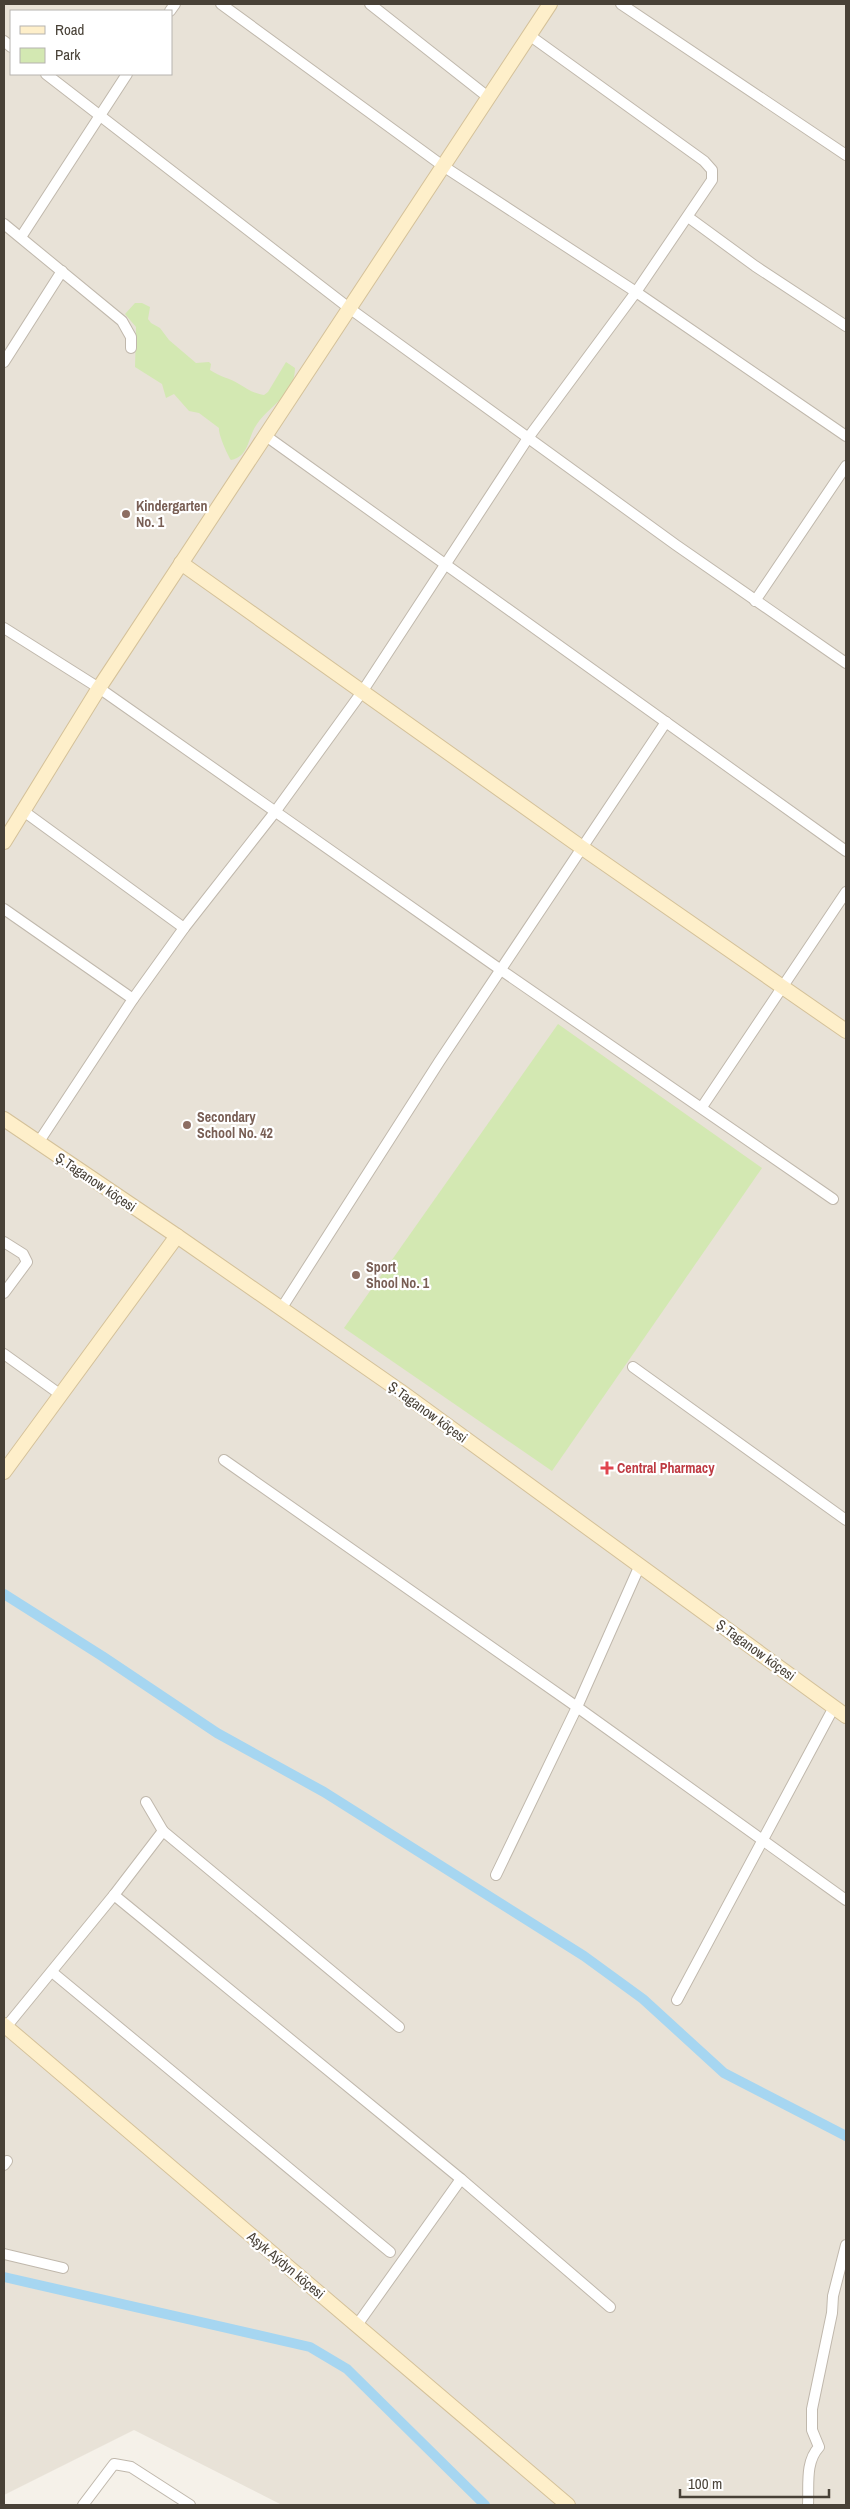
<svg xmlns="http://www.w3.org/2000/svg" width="850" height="2509" viewBox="0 0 850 2509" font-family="'Archivo Narrow',sans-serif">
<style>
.residential{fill:#e8e2d7;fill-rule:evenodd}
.green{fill:#d3e8b2}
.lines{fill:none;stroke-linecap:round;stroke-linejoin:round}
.canal{stroke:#a6d6f1;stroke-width:10}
.street-casing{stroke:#c0b8ac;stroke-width:12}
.secondary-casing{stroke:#d4c199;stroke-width:16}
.street{stroke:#fff;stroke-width:10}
.secondary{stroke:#feefca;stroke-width:14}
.education-dot{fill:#8d6e63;stroke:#fff;stroke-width:2}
.health-dot{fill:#e0444e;stroke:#fff;stroke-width:2}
.labels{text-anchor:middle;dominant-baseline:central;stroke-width:4.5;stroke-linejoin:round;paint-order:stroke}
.education-label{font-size:14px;font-weight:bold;fill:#785e54;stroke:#fff;text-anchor:start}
.street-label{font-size:14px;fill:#484137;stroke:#fff}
.health-label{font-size:14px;font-weight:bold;fill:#be3a42;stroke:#fff;text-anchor:start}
</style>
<rect width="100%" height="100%" fill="#f5f1e9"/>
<path class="residential" d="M4,4H846V2505H282L134,2430L4,2495ZM11,11H171V74H11Z"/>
<g class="green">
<path d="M135,303H142L150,307L148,319L151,323L160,328L169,340L196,363L209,362L211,364L210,370C220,377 230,378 239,384C247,389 253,393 264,395L268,392L286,362L295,368C295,395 270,405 257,424C247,438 250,456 231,460C228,456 218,434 219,428L199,413L189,411L174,394L166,398L162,384L135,367L136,327L125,314Z"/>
<polygon points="558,1024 762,1168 552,1471 344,1328"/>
</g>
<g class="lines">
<g class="canal">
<polyline points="4,1594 102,1656 217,1733 324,1792 584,1956 643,1999 724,2073 846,2136"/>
<polyline points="4,2277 310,2347 347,2369 485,2505"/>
</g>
<defs>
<g id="street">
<polyline points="221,4 443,166 636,292 846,436"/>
<polyline points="370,4 488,97"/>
<polyline points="621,4 846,155"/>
<polyline points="170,11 175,4"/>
<polyline points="4,41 11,47"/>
<polyline points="46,74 349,308 676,545 846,663"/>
<polyline points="688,217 755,266 846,326"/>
<polyline points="4,224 122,321 131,337 131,348"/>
<polyline points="21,237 127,74"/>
<polyline points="4,362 62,271"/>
<polyline points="266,436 846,851"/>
<polyline points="755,601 846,466"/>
<polyline points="4,628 99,688 501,970 833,1199"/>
<polyline points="22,810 184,928"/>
<polyline points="4,909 133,999"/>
<polyline points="702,1107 846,892"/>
<polyline points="38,1143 133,999 184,928 275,812 362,692 528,438 636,292 712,180 712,170 704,161 529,35"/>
<polyline points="4,1242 23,1254 27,1262 4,1293"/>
<polyline points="281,1309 439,1062 666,722"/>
<polyline points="4,1354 61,1395"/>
<polyline points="633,1367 846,1520"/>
<polyline points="224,1460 577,1707 846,1900"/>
<polyline points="163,1831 399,2027"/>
<polyline points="496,1875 577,1707 640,1565"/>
<polyline points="114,1895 461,2179 610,2307"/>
<polyline points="52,1972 390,2252"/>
<polyline points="677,2000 834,1707"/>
<polyline points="6,2027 114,1895 163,1831 146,1802"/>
<polyline points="4,2165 7,2161"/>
<polyline points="4,2254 63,2268"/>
<polyline points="357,2325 461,2179"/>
<polyline points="83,2505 114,2464 131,2467 190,2505"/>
<path d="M808,2505C809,2485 805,2462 819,2447L812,2430V2409L832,2313L833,2296L846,2245"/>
</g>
<g id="secondary">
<polyline points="181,563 581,847 846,1031"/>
<polyline points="4,842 99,688 550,4"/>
<polyline points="4,1119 177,1236 400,1391 846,1716"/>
<polyline points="4,1472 177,1236"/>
<polyline points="4,2025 568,2505"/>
</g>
</defs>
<use href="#street" class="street-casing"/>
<use href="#secondary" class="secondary-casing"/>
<use href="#street" class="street"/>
<use href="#secondary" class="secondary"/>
</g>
<g class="education-dot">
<circle cx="126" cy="514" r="5"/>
<circle cx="187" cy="1125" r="5"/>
<circle cx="356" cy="1275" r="5"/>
</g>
<path class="health-dot" d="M604.5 1460.5h5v5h5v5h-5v5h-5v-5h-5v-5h5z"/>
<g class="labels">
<g class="education-label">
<text x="136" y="506">Kindergarten<tspan x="136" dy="16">No. 1</tspan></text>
<text x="197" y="1117">Secondary<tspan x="197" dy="16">School No. 42</tspan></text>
<text x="366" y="1267">Sport<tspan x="366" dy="16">Shool No. 1</tspan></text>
</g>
<g class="street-label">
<text transform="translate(96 1182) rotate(34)">Ş.Taganow köçesi</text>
<text transform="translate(428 1412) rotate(36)">Ş.Taganow köçesi</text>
<text transform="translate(756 1650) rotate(36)">Ş.Taganow köçesi</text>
<text transform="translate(286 2265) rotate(40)">Aşyk Aýdyn köçesi</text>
</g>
<g class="health-label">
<text x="617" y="1468">Central Pharmacy</text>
</g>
</g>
<rect width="850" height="2509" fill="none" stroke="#484137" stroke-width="10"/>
<rect x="10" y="10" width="162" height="65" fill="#ffffff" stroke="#b6b3af"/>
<rect x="20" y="26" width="25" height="8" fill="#feefca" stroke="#b6b3af"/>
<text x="55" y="35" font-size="15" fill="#484137">Road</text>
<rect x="20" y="48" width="25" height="15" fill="#d3e8b2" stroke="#b6b3af"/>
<text x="55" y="60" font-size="15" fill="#484137">Park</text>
<path d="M680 2489v8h149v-8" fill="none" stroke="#484137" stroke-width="2.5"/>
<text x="688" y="2489" font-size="15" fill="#484137" stroke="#ffffff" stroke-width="4" paint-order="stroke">100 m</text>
</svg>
